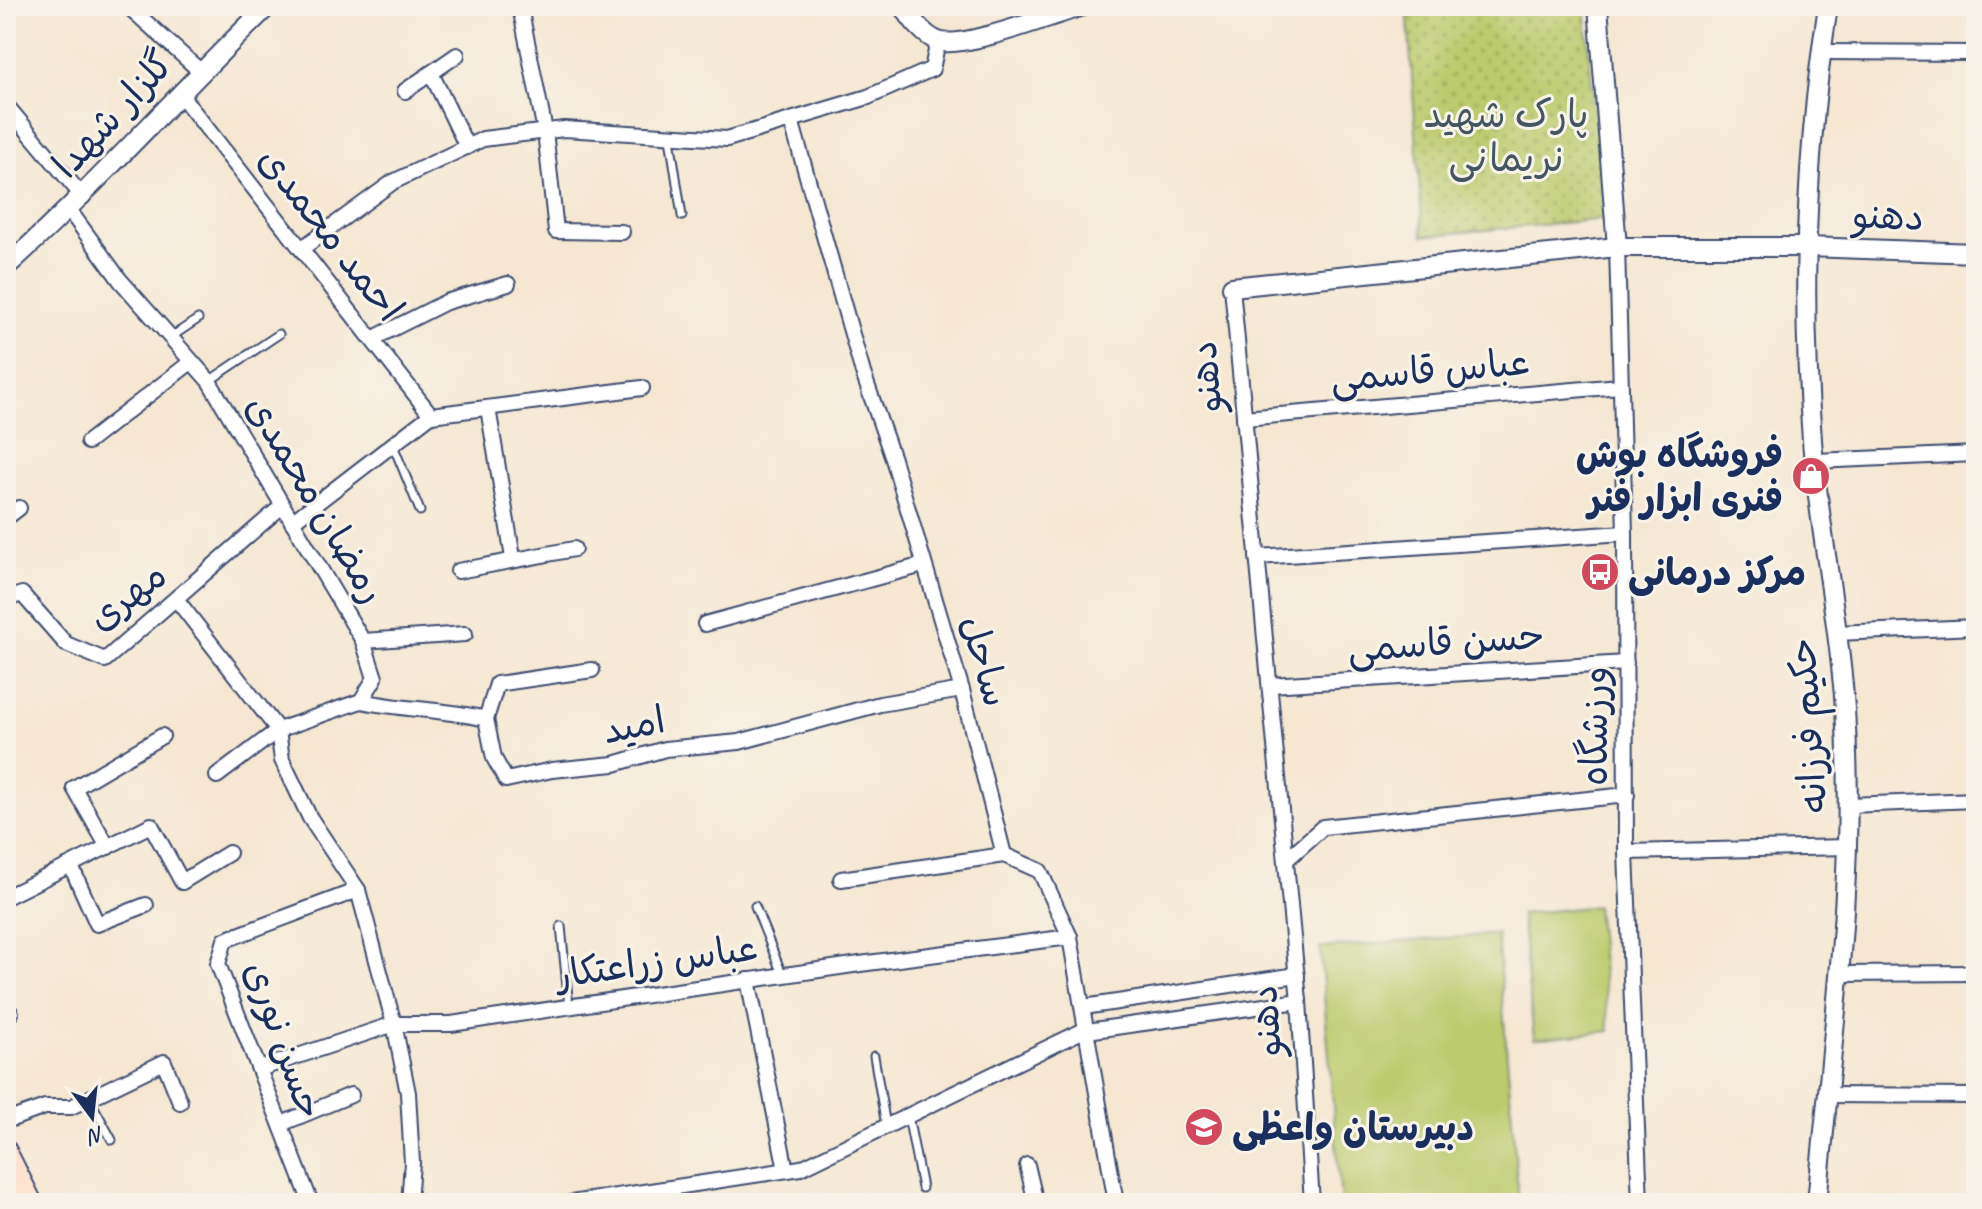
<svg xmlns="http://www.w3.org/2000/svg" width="1982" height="1209" viewBox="0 0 1982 1209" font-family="Caveat,'Playpen Sans Arabic',sans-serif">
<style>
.grass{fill:url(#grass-dots);stroke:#6c7d66;stroke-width:2}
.garden{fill:#bccb6d;stroke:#6c7d66;stroke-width:2}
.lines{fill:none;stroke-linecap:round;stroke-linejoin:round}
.service-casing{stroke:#3c4b6f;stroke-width:11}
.minor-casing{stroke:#3c4b6f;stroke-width:18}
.tertiary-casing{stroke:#3c4b6f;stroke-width:22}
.secondary-casing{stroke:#3c4b6f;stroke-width:24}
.service{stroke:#fff;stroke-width:7}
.minor{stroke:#fff;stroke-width:14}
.tertiary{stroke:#fff;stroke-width:18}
.secondary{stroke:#fee3d1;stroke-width:20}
.labels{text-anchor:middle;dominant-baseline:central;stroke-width:6;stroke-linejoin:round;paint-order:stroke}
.street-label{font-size:38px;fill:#1b2f5e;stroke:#f7f3e8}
.park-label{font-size:38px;fill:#435662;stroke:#f7f3e8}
.poi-label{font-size:38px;font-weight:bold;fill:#1b2f5e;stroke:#f7f3e8;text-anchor:start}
</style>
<defs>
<pattern id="grass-dots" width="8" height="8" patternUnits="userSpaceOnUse" patternTransform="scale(2)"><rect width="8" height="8" fill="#bccb6d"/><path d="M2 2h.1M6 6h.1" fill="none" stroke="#98a55d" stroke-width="1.8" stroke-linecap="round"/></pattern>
</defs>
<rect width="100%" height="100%" fill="#f7f3e8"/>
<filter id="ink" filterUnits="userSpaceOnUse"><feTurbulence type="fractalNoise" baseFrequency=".0125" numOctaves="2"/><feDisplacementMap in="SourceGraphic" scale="16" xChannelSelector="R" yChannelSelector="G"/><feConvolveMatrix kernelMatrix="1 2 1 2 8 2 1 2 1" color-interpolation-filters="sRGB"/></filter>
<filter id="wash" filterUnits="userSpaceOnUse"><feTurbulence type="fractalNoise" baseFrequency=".006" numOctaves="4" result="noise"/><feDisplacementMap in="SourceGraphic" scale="32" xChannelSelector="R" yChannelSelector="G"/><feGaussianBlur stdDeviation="1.8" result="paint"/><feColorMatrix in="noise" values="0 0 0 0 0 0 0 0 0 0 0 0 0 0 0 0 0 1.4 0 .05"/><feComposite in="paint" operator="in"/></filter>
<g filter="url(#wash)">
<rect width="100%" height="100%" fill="#f5e7d2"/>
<polygon class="grass" points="1407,6 1585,6 1604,219 1423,236"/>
<g class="garden">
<polygon points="1596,906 1609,1031 1534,1039 1521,914"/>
<polygon points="1497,934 1519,1203 1341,1203 1320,948"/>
</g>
</g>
<g filter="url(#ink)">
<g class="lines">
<defs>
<g id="service">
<polyline points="670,138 682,216"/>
<polyline points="171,337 198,319"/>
<polyline points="209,381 279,334"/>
<polyline points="393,445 420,511"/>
<polyline points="755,906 782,974"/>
<polyline points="561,926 569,1007"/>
<polyline points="874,1056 886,1126"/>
<polyline points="89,1098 112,1140"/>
<polyline points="908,1116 922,1188"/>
</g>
<g id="minor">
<polyline points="128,6 200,71"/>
<polyline points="521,12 545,131 556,231 622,232"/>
<polyline points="1821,52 1976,53"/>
<polyline points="431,73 467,147"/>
<polyline points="405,91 457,55"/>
<polyline points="180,94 431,415"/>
<polyline points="6,105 83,197"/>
<polyline points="791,120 863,373 893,459 962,690 1004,855 1040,871 1070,937 1116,1203"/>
<polyline points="69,210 120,280 209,381 363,641 375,678 361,701 278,730 217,776"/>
<polyline points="1617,247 1625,533 1626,852 1640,1203"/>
<polyline points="301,249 393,182 483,139 564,129 727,139 868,97 932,69 938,41"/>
<polyline points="1232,287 1299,1001 1312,1203"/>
<polyline points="372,339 446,302 508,284"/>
<polyline points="488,408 513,558"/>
<polyline points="1244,418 1620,386"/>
<polyline points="88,442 191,362"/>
<polyline points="1815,461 1976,454"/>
<polyline points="6,518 19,508"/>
<polyline points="292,522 431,415 642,388"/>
<polyline points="1257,557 1625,533"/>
<polyline points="458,571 574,549"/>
<polyline points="6,599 22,594 66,644 105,660 282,506"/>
<polyline points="177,600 278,730 282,760 310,818 358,890 394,1024 408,1093 412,1163 409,1203"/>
<polyline points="705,624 923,565"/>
<polyline points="1836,633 1976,627"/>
<polyline points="363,641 465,634"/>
<polyline points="1270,685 1626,663"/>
<path d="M361,701C403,710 445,709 486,719L494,758L506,780L552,770L614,764L665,749L739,742L880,704L962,690"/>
<polyline points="486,719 497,684 592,670"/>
<polyline points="1848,805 1976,800"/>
<polyline points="108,847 74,788 162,736"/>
<polyline points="1626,852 1848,847"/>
<polyline points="1286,860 1323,827 1627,795"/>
<polyline points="71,866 97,924 146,905"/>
<polyline points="841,879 1004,855"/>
<polyline points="6,897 151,825 182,882 229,853"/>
<polyline points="1838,974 1976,973"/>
<polyline points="748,980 786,1170"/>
<polyline points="1084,1007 1297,975"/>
<polyline points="6,1015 11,1013"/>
<polyline points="259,1069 394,1024 451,1024 860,964 1070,937"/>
<polyline points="1827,1095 1976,1096"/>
<polyline points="6,1121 45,1107 71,1107 164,1062 180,1102"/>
<polyline points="281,1124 351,1095"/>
<polyline points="1027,1165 1036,1203"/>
<polyline points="311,1203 218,964 225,940 358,890"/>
<polyline points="571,1203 801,1168 1080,1032 1299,1001"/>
</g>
<g id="tertiary">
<path d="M904,6C909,18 926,37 938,41C962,50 1055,14 1083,6"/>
<polyline points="1598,6 1617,247"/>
<path d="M6,267C98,184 179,92 268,6"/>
<polyline points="1232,287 1617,247 1807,247 1976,253"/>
<path d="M1817,1203C1832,1039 1856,874 1845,709C1839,619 1819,530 1812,440C1801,297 1806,148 1828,6"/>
</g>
<g id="secondary">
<polyline points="6,1151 32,1203"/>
<polyline points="6,1192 12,1203"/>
</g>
</defs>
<use href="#service" class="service-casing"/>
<use href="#minor" class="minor-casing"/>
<use href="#tertiary" class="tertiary-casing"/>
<use href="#secondary" class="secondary-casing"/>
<use href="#service" class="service"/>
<use href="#minor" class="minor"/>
<use href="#tertiary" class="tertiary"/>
<use href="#secondary" class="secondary"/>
</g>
</g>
<defs>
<symbol id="shop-disc" viewBox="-11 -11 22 22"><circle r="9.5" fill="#d1495b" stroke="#f7f3e8"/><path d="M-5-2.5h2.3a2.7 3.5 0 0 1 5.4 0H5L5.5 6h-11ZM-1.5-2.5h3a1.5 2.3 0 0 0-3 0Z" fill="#fff"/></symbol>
<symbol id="bus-disc" viewBox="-11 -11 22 22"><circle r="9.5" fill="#d1495b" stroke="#f7f3e8"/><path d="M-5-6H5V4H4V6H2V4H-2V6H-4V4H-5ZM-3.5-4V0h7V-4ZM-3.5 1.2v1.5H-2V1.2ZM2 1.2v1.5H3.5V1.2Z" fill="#fff"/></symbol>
<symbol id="school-disc" viewBox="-11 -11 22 22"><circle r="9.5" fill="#d1495b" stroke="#f7f3e8"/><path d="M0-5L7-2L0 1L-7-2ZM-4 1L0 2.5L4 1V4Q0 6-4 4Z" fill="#fff"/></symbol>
</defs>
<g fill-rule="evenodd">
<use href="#shop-disc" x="1789" y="454" width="44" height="44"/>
<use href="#bus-disc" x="1578" y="550" width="44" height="44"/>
<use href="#school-disc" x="1182" y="1105" width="44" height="44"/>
</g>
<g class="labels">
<g class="street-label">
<text transform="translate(113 114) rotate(-47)">گلزار شهدا</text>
<text transform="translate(1888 216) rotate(2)">دهنو</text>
<text transform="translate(331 234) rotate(52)">احمد محمدی</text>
<text transform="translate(1430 370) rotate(-5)">عباس قاسمی</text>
<text transform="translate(1206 377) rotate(-95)">دهنو</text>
<text transform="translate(316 499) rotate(59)">رمضان محمدی</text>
<text transform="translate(127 596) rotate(-37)">مهری</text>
<text transform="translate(1446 642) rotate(-4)">حسن قاسمی</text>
<text transform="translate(985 661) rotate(74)">ساحل</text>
<text transform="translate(634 725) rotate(-11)">امید</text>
<text transform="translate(1594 726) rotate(-90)">ورزشگاه</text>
<text transform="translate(1808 726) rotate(-94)">حکیم فرزانه</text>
<text transform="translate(657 961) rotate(-8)">عباس زراعتکار</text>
<text transform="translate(1266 1021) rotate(-94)">دهنو</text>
<text transform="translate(284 1040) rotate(70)">حسن نوری</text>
</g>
<g class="park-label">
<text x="1506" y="114">پارک شهید<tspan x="1506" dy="44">نریمانی</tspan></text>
</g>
<g class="poi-label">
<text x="1783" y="454" text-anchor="end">فروشگاه بوش<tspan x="1783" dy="44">فنری ابزار فنر</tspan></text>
<text x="1628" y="572">مرکز درمانی</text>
<text x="1232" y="1127">دبیرستان واعظی</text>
</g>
</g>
<rect width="1982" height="1209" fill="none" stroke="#f7f3e8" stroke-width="32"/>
<g transform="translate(92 1117) rotate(165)" stroke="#f7f3e8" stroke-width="6" paint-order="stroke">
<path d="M0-6L14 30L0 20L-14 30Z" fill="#1b2f5e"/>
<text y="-12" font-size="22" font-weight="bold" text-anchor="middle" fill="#1b2f5e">N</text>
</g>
</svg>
